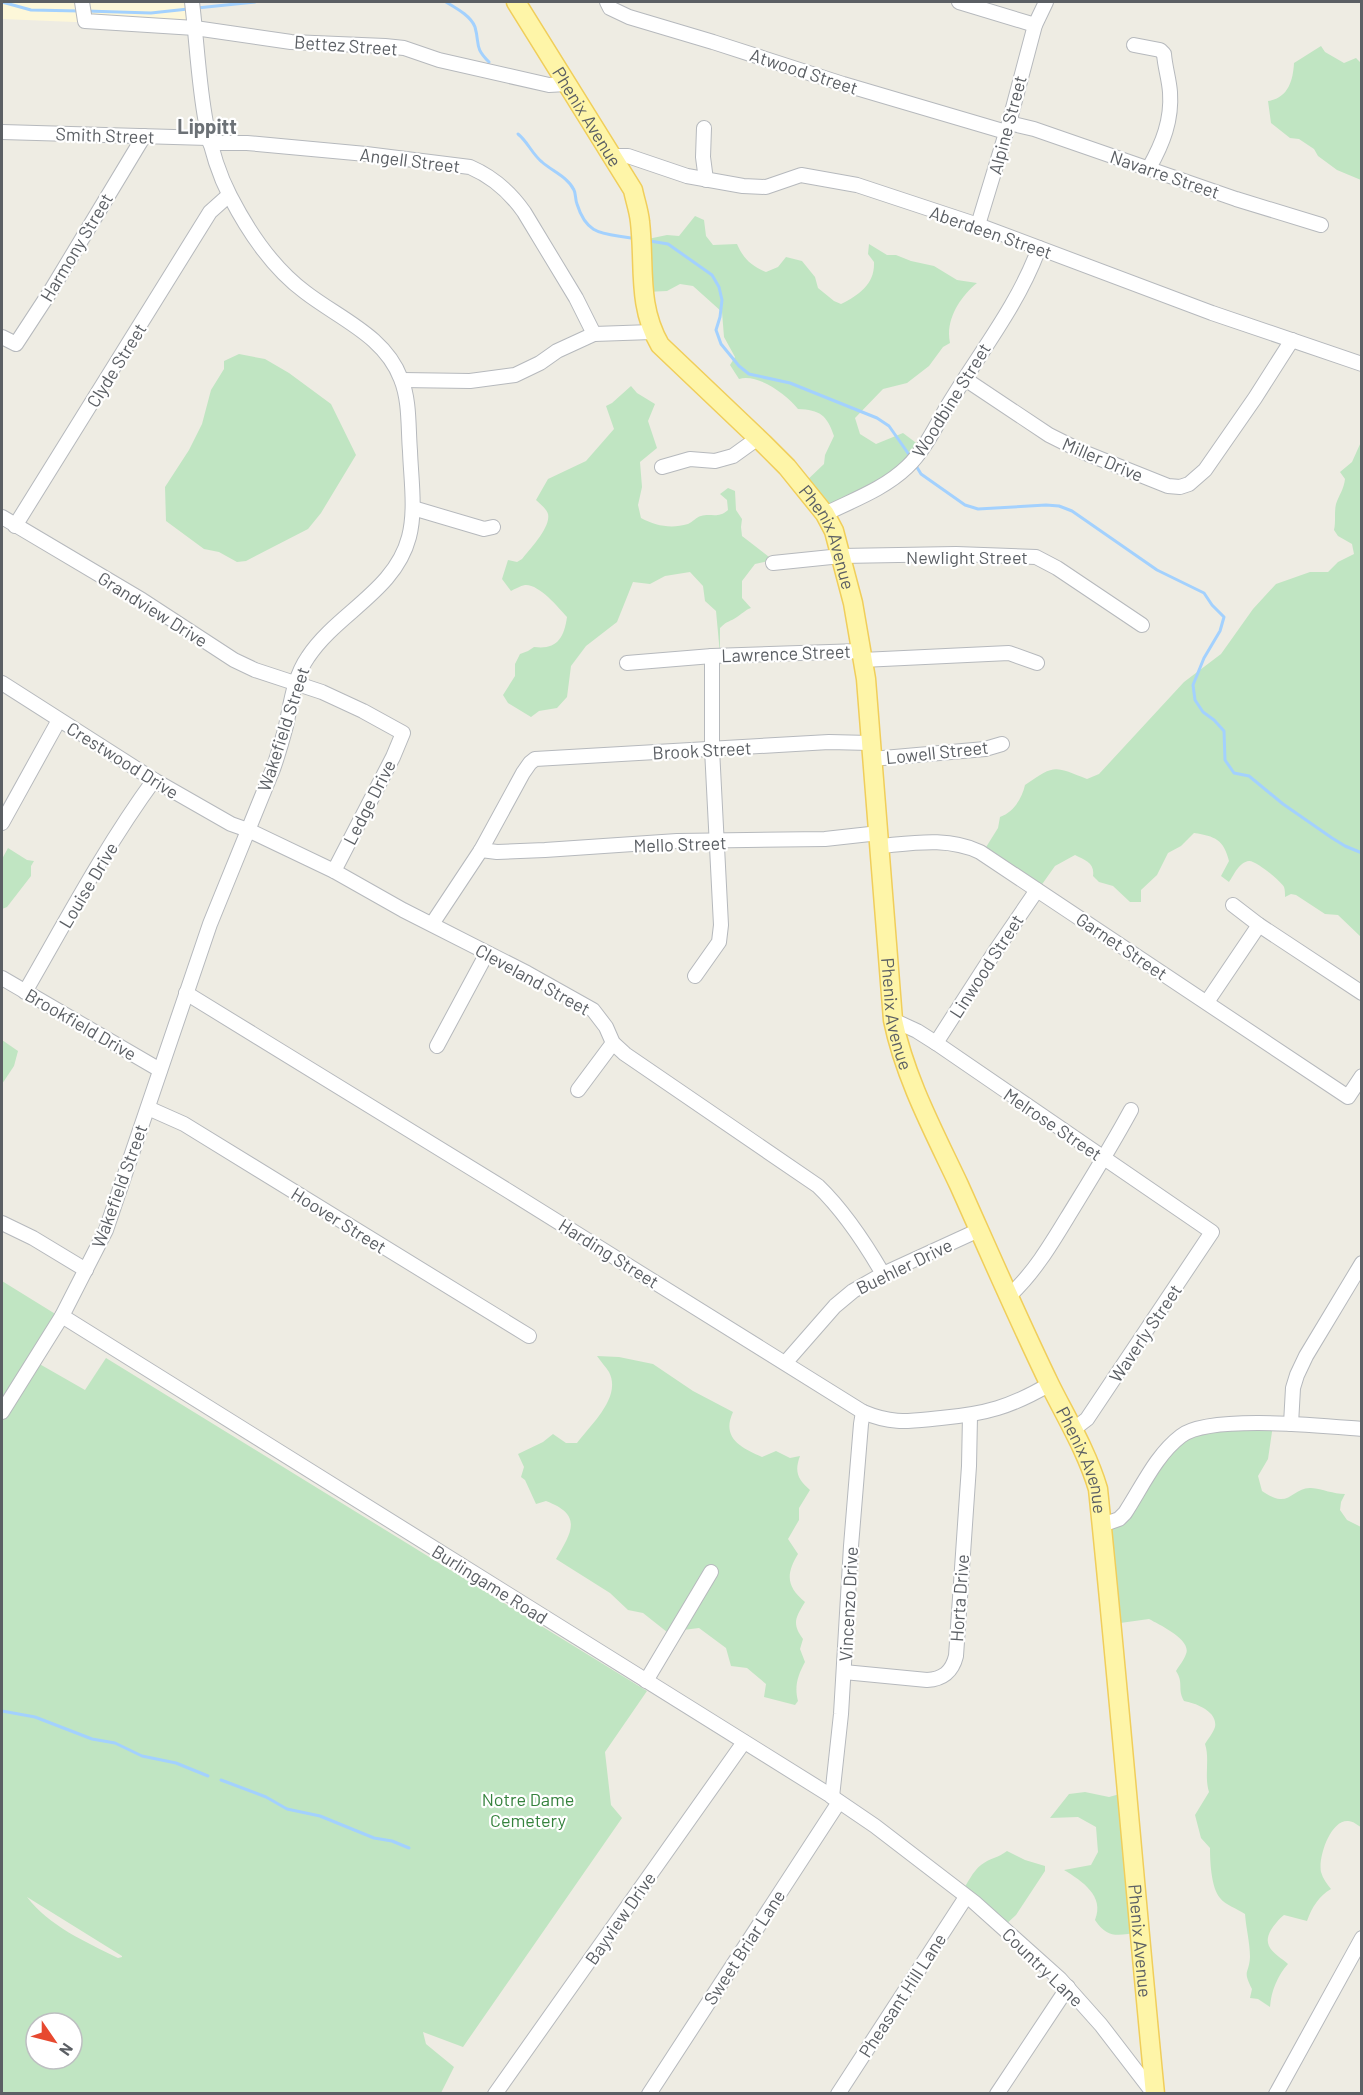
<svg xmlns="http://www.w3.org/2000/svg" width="1363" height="2095" viewBox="0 0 1363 2095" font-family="Barlow,sans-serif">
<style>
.commercial{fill:#fdf7d9}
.green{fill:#c0e5c2;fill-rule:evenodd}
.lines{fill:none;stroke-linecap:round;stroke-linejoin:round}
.stream{stroke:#a3d1fe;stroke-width:3}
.minor-casing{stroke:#b6b9bd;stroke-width:16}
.major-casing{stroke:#f0ce5b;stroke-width:21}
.minor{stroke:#fff;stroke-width:14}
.major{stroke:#fef5a8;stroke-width:18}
.labels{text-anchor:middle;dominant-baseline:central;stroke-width:4.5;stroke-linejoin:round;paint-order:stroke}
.street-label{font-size:18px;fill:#5b5f64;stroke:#fff}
.park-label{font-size:18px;fill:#35823d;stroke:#fff}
.neighbourhood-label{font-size:20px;font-weight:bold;fill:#6c7176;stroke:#fff}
</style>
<rect width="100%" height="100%" fill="#eeece3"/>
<polygon class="commercial" points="2,2 192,2 195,27 2,19"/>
<g class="green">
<path d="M1321,46L1325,52L1344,63L1356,58L1361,63V180L1337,170L1318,156L1314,149L1299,139L1290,138L1271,123L1268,101C1288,98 1293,81 1294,63Z"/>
<path d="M695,216L704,220L706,236L713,245L737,244C743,258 751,266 766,272L778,267L786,257L802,261L815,277L818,288L834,301L841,304C859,295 875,284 874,262L868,254L869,244L887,255H896L911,261L934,266L957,280L977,283C960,297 945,320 950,343L943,347L929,366L907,383L883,389L855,418L860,434L876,444L903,433L923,448L914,463L828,514L802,485L824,464L825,455L834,436C827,415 820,410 798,409C787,395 758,373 739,379L730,365L735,357L724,337L722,312L693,286L680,284L667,291L646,292L643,240L667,235L679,236Z"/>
<polygon points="239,354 265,359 289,373 331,404 356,455 321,513 308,529 246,561 237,562 219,552 204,549 166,521 165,487 189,450 202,424 211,390 224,369 224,361"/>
<path d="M631,386L637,393L655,404L648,421L657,448L640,462L642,487L638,505L641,518C656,526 671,529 688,524C693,522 696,517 701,516C711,513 718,519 728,510L727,500L720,494L728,488L735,491L736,510L742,519L741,527L742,536L773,560L755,564L742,581V598L751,608C745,610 742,614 737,617C730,622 728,620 720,628V654L716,611L705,601L703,586L690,572L665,576L650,584L633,582L617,622L586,646L571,666L567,697L557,708L539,711L531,717L508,703L503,695L515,676V664L520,654L528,651L534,647C556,650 564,639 567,617C558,607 539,584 525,585C520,586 515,589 511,591L502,579L508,560L517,562L522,559C530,549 551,527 548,514C546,508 540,504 536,500L548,479L586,461L614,429L606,406L612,403Z"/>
<path d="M1361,442V937L1338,915L1325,914L1296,895L1291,894L1285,897C1285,893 1285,890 1284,887C1281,881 1255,860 1249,861C1239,862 1234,875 1229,882L1221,876L1229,861C1224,840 1215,836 1194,833L1181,846L1168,853L1157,875L1141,890V902H1130L1113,886L1099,882L1093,876C1095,863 1085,860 1075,855L1055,866L1038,890L983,852L998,828L1000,817C1014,812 1022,798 1025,785C1055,764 1054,766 1087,779L1099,774L1184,682L1221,654L1253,609L1276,584L1310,572H1328L1338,562L1354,554L1352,544L1338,536L1334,530C1336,521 1334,513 1336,504C1339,495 1344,489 1345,479L1340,472L1352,462Z"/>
<polygon points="8,848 27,860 34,861 31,866 31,876 7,907 2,909 2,859"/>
<polygon points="2,1040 18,1051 14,1066 2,1084"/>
<path d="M2,1281L57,1315L29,1358L85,1390L106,1358L647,1691L605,1752L611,1805L622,1818L463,2047L423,2032L426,2044L454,2067L441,2093H2ZM27,1897L122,1956V1957L118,1958C86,1942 49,1926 27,1897ZM36,2023H72V2059H36Z"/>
<path d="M597,1356L619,1357L653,1364L693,1391L733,1412C721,1438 741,1448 762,1457L776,1451L790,1458L800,1456C794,1472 798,1480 810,1490L799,1508V1520L788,1539L798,1554C786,1574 786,1586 805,1602C795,1618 792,1624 803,1639L800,1649L805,1662C798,1675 794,1686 798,1701L795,1705L764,1697L766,1684L747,1668L731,1666L726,1648L699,1628L667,1632L643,1613L628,1610L610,1593L556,1559C572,1532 583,1515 546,1501L536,1504L525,1480L521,1477L524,1467L518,1454L543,1442L553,1434L566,1443H577C591,1424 622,1397 609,1372C606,1367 601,1362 597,1356Z"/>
<path d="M1273,1425L1268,1459L1258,1476L1262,1491C1267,1494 1274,1499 1280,1499C1291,1500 1298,1487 1311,1488C1323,1489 1333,1494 1345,1494L1341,1502L1340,1510L1347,1520L1361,1527V1827C1357,1825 1353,1821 1348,1821C1330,1820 1318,1858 1321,1872C1323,1879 1327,1884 1331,1889C1319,1896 1312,1907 1307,1921L1284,1915C1278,1920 1275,1924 1271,1930C1261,1947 1276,1954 1288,1964C1278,1975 1271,1991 1270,2007L1258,1999L1250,1998L1252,1989C1242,1969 1249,1975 1250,1957C1250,1943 1246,1928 1245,1914C1238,1909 1225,1905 1220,1898C1211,1887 1210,1861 1210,1848L1201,1838L1195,1815L1209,1792C1204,1776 1210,1759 1205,1744C1208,1739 1213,1733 1215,1727C1218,1711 1195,1703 1184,1701C1177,1689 1184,1683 1176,1671C1179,1666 1184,1660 1186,1654C1192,1640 1160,1625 1149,1619L1113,1624L1104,1526L1120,1519L1188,1430Z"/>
<path d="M1085,1792L1109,1797L1127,1792L1139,1932C1120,1935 1108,1940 1095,1920C1105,1896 1082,1881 1064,1870L1091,1865L1098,1852L1096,1827L1078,1817L1050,1818L1069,1794Z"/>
<path d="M1007,1851L1025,1860L1045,1866V1871L1016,1915L1003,1927L961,1893C967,1884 973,1871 981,1865C990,1858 998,1858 1007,1851Z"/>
</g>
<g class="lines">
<g class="stream">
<polyline points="2,2 31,10 80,11"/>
<path d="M446,2C456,8 471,16 475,27C480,45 474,47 489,62"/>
<polyline points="197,8 255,2"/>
<polyline points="86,11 151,13 188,9"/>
<path d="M518,134C528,142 532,154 542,162C552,171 568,177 574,190C576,194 575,199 577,204C587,236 603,233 631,238"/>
<polyline points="650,241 668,244 712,275 719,287 722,300 720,317 716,330 721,344 739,366 749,374 790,383 877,418 889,426 910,456"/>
<polyline points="915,464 921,474 965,505 978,509 1046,505 1059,506 1072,511 1157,570 1204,593 1212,605 1224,617 1220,631 1204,658 1193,685 1195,700 1203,712 1214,720 1224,731 1225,760 1234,773 1249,776 1283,804 1332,838 1345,846 1362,853"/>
<polyline points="2,1711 35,1717 92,1739 115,1743 142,1756 176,1763 208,1776"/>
<polyline points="221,1780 266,1797 287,1809 320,1816 374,1838 392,1841 409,1848"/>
</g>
<defs>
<g id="minor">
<polyline points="82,2 85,21 195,28 291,42 385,46 404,48 439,60 549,85 566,84"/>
<polyline points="607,2 610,8 629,17 713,42 843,84 1006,132"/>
<polyline points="959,2 1035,25"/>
<path d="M1134,45L1160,50L1164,54C1165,67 1169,79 1170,92C1172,120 1163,143 1149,168"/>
<polyline points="1009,123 1034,129 1236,199 1321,225"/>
<polyline points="704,128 703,157 706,180"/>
<polyline points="2,132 208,138"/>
<path d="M210,143H247L366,154L470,167C493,177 510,192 524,212L576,298L594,334"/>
<polyline points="613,156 628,156 687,176 743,186 766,187 801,175 857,185 978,225 1212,313 1362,364"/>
<polyline points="978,225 1009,123 1035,25 1046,2"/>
<polyline points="2,337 16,344 50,292 144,136"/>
<polyline points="965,379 1049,435 1083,452 1168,486 1180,487 1189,484 1205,470 1255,398 1292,340"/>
<polyline points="402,380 470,381 515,375 540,363 557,351 594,334 652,332"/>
<polyline points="662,467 690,459 715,461 733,456 758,438"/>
<polyline points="413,508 484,529 493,527"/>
<path d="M825,514C853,500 884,489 907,467C926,449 937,423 950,402C981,351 1018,305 1039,248"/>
<polyline points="2,517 142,600 234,660 255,670 322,692 363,711 403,733 393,757 334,871"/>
<polyline points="15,526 210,212 229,195"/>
<polyline points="773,563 841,556 956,554 1036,557 1057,568 1142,625"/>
<polyline points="862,660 1009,653 1037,663"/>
<polyline points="627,663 712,656 860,651"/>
<path d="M2,683L154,780L231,824L248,830L334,871L403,910L527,973L593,1010L606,1027L613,1043L625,1054L818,1186C844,1211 865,1243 883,1274"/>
<polyline points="872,759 985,749 1002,744"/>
<polyline points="2,823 59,720"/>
<path d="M880,846C914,843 948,837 980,852L1348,1097L1362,1076"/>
<polyline points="481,850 497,852 545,850 677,841 825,839 879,833"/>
<polyline points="1233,905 1259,925 1362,993"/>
<polyline points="432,924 481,850 523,773 530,763 535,759 829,742 870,743"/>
<polyline points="695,976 719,942 721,925 712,749 712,656"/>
<polyline points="2,978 160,1070"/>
<path d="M25,992C66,921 105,847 154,780"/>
<path d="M186,993L510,1192L863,1412C894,1425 909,1421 941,1418C985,1414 1011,1407 1050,1384"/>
<polyline points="1207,1002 1259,925"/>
<polyline points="893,1020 917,1031 936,1043 1212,1232 1087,1419 1074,1429"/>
<polyline points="936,1043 994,953 1037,890"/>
<polyline points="437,1046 487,953"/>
<polyline points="578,1090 613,1043"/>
<polyline points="148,1108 184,1124 529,1336"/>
<polyline points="2,1223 33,1238 86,1270"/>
<path d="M1009,1296C1033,1274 1050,1246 1067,1218C1089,1182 1111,1147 1131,1110"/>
<polyline points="62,1316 828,1794 875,1826 974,1902 1060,1979 1101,2025 1154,2094"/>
<polyline points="786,1362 835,1306 853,1291 883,1274 979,1230"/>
<path d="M2,1412L62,1316L106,1230L210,924L273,769C278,755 282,741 286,726C291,703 294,677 308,657C337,613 395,591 409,537C416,510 411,479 410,451C408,428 410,401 401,379C385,336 340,319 305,292C274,269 248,231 230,196C199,136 200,67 192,2"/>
<polyline points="1291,1424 1293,1388 1297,1375 1306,1356 1362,1263"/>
<path d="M1102,1525L1119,1519L1125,1513C1142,1487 1156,1455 1181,1436C1209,1414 1324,1426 1362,1429"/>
<path d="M844,1672L927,1680C943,1679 952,1672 956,1656L969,1466L970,1416"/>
<polyline points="646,1681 711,1572"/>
<polyline points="832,1797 841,1714 851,1546 861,1424 863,1412"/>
<polyline points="495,2094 744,1742"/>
<polyline points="649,2094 839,1802"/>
<polyline points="838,2094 966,1897"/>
<polyline points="997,2094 1068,1987"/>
<polyline points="1276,2094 1362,1938"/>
</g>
<g id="major">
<path id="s1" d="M516,2L633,190C635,200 639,211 640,222C645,266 637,305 660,345L763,443L787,467L825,514L834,531L853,603L866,679L893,1020C905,1078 934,1132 959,1185C989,1252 1018,1319 1050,1385C1067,1419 1087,1452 1098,1489C1119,1690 1135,1892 1155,2094"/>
</g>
</defs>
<use href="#minor" class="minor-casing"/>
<use href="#major" class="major-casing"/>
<use href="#minor" class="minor"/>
<use href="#major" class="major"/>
</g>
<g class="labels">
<g class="street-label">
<text transform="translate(346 45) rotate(4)">Bettez Street</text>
<text transform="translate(804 71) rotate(18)">Atwood Street</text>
<text stroke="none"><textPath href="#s1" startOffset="135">Phenix Avenue</textPath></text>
<text transform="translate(1007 125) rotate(-75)">Alpine Street</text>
<text transform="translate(105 135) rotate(2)">Smith Street</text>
<text transform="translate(410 160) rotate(7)">Angell Street</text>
<text transform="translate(1165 174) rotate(19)">Navarre Street</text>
<text transform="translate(991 232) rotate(19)">Aberdeen Street</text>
<text transform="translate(76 247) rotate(-59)">Harmony Street</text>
<text transform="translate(116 365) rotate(-58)">Clyde Street</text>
<text transform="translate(951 400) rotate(-58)">Woodbine Street</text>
<text transform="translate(1103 459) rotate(23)">Miller Drive</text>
<text stroke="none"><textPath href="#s1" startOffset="639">Phenix Avenue</textPath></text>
<text x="967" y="557">Newlight Street</text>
<text transform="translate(153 609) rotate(32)">Grandview Drive</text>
<text transform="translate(786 653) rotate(-2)">Lawrence Street</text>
<text transform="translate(283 729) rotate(-72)">Wakefield Street</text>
<text transform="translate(702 750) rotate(-3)">Brook Street</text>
<text transform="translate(937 752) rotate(-6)">Lowell Street</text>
<text transform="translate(123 760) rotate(32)">Crestwood Drive</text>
<text transform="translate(369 802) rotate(-63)">Ledge Drive</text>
<text transform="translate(680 844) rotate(-2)">Mello Street</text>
<text transform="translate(88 885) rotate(-59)">Louise Drive</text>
<text transform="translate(1122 946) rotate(34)">Garnet Street</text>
<text transform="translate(986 966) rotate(-57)">Linwood Street</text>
<text transform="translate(533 979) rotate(29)">Cleveland Street</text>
<text stroke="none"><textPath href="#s1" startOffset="1124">Phenix Avenue</textPath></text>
<text transform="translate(81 1024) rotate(30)">Brookfield Drive</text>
<text transform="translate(1053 1124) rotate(34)">Melrose Street</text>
<text transform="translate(119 1186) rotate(-70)">Wakefield Street</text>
<text transform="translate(339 1220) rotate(32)">Hoover Street</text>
<text transform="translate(609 1253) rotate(32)">Harding Street</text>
<text transform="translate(904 1266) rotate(-26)">Buehler Drive</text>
<text transform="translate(1145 1333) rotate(-56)">Waverly Street</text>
<text stroke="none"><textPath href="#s1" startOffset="1610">Phenix Avenue</textPath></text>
<text transform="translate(490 1584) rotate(32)">Burlingame Road</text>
<text transform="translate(959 1598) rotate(-86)">Horta Drive</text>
<text transform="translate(848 1604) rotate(-87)">Vincenzo Drive</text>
<text transform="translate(620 1918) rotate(-55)">Bayview Drive</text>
<text stroke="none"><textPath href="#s1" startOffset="2096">Phenix Avenue</textPath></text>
<text transform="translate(744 1947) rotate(-57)">Sweet Briar Lane</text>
<text transform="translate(1043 1967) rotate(44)">Country Lane</text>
<text transform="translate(902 1995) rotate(-57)">Pheasant Hill Lane</text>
</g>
<g class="park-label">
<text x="528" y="1799">Notre Dame<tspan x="528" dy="21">Cemetery</tspan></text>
</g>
<g class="neighbourhood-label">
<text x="207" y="126">Lippitt</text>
</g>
</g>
<rect width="1363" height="2095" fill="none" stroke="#5b5f64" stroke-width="6"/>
<g transform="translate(54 2041) rotate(125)"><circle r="28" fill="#ffffff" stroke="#bdbfc1" stroke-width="1.5"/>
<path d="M0-4.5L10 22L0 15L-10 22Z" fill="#e74930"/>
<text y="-9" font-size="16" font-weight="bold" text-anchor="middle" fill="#5b5f64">N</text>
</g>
</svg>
